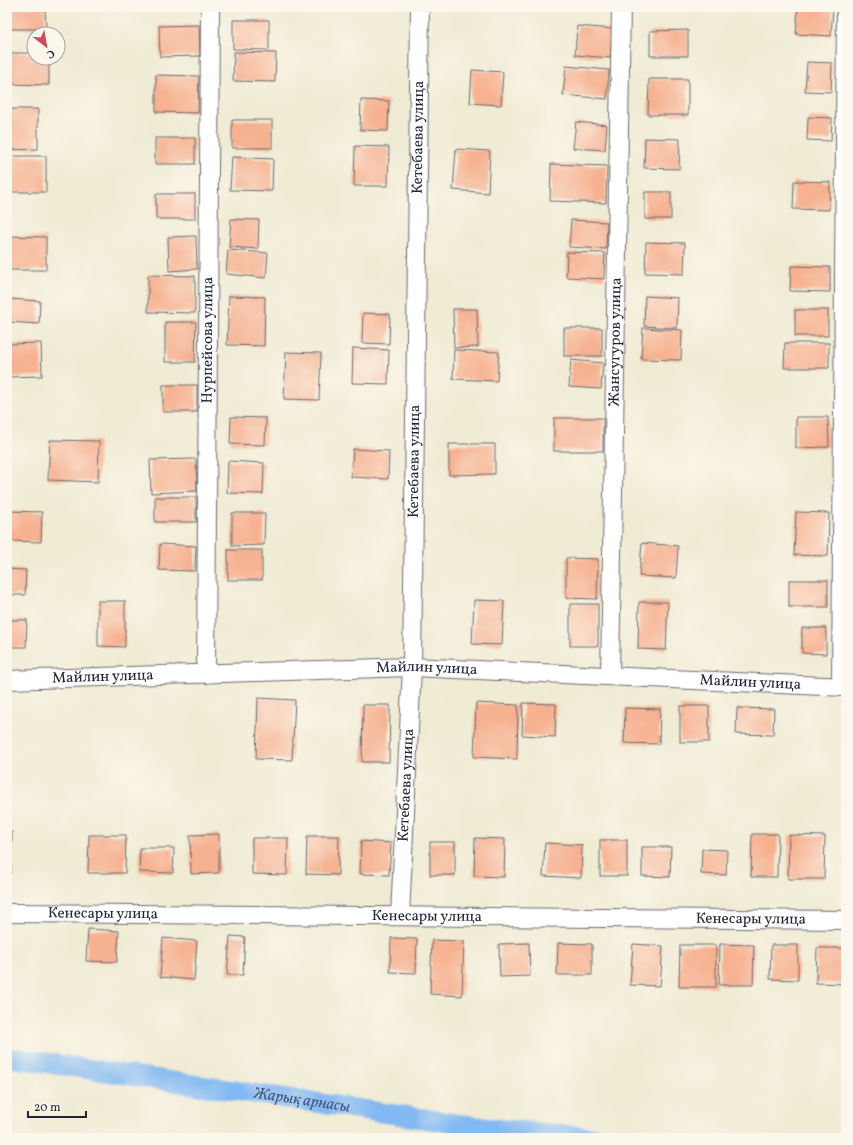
<svg xmlns="http://www.w3.org/2000/svg" width="853" height="1145" viewBox="0 0 853 1145" font-family="Vollkorn,serif">
<style>
.lines{fill:none;stroke-linecap:round;stroke-linejoin:round}
.canal{stroke:#83b9f2;stroke-width:20}
.building{fill:#f6b190}
.street-casing{stroke:#6a6870;stroke-width:20}
.street{stroke:#fff;stroke-width:18}
.labels{text-anchor:middle;dominant-baseline:central;stroke-width:4;stroke-linejoin:round;paint-order:stroke}
.street-label{font-size:15px;fill:#22223b;stroke:#fbf7ec}
.water-label{font-size:16px;font-style:italic;fill:#44577b;stroke:#fbf7ec}
</style>
<rect width="100%" height="100%" fill="#fbf7ec"/>
<filter id="ink" filterUnits="userSpaceOnUse"><feTurbulence type="fractalNoise" baseFrequency=".025" numOctaves="2"/><feDisplacementMap in="SourceGraphic" scale="8" xChannelSelector="R" yChannelSelector="G"/><feConvolveMatrix kernelMatrix="1 2 1 2 8 2 1 2 1" color-interpolation-filters="sRGB"/></filter>
<filter id="wash" filterUnits="userSpaceOnUse"><feTurbulence type="fractalNoise" baseFrequency=".012" numOctaves="4" result="noise"/><feDisplacementMap in="SourceGraphic" scale="16" xChannelSelector="R" yChannelSelector="G"/><feGaussianBlur stdDeviation="0.9" result="paint"/><feColorMatrix in="noise" values="0 0 0 0 0 0 0 0 0 0 0 0 0 0 0 0 0 1.4 0 .05"/><feComposite in="paint" operator="in"/></filter>
<g filter="url(#wash)">
<rect width="100%" height="100%" fill="#f0ebd3"/>
<g class="lines">
<path class="canal" id="s1" d="M7,1057L487,1128L597,1138"/>
</g>
<g id="blocks">
<g class="building">
<polygon points="7,7 45,7 46,29 7,29"/>
<polygon points="798,7 833,7 831,36 796,34"/>
<polygon points="233,20 269,20 269,50 233,49"/>
<polygon points="199,25 200,56 160,57 159,26"/>
<polygon points="577,26 613,29 610,58 575,55"/>
<polygon points="688,30 688,56 650,56 650,31"/>
<polygon points="234,52 276,53 275,82 233,81"/>
<polygon points="8,53 34,53 34,58 49,58 49,85 7,84"/>
<polygon points="807,62 832,63 831,92 805,91"/>
<polygon points="566,66 609,70 607,99 563,95"/>
<polygon points="472,70 503,72 501,105 470,103"/>
<polygon points="156,75 199,76 198,113 156,112"/>
<polygon points="649,79 688,79 688,115 648,115"/>
<polygon points="361,100 389,101 388,131 360,130"/>
<polygon points="7,109 38,109 38,149 7,150"/>
<polygon points="808,117 832,118 831,141 807,140"/>
<rect x="232" y="120" width="40" height="28"/>
<polygon points="576,122 607,125 605,150 573,148"/>
<rect x="155" y="138" width="40" height="26"/>
<polygon points="645,138 680,139 679,169 644,168"/>
<polygon points="355,146 389,147 388,186 354,186"/>
<polygon points="456,149 490,151 488,193 453,190"/>
<rect x="7" y="156" width="39" height="36"/>
<polygon points="232,157 273,159 272,191 230,190"/>
<polygon points="551,164 607,166 606,203 550,201"/>
<polygon points="794,181 830,182 829,210 793,209"/>
<rect x="645" y="192" width="26" height="27"/>
<rect x="156" y="194" width="39" height="25"/>
<polygon points="231,219 259,220 258,249 229,247"/>
<polygon points="571,220 607,222 606,249 569,247"/>
<polygon points="7,236 46,237 46,270 7,270"/>
<polygon points="196,236 197,269 169,271 168,237"/>
<polygon points="646,242 685,243 684,274 645,273"/>
<polygon points="228,250 268,253 266,278 226,274"/>
<polygon points="567,252 605,253 604,279 566,277"/>
<polygon points="791,266 830,267 830,292 790,291"/>
<polygon points="148,275 195,276 195,313 148,312"/>
<polygon points="229,296 265,297 264,346 227,345"/>
<polygon points="645,296 678,298 677,328 644,326"/>
<polygon points="8,299 40,301 39,324 7,322"/>
<polygon points="453,309 477,309 478,347 454,348"/>
<rect x="795" y="310" width="33" height="26"/>
<polygon points="363,313 390,314 389,344 362,343"/>
<polygon points="165,322 196,322 195,362 165,362"/>
<rect x="564" y="328" width="38" height="28"/>
<polygon points="643,328 682,330 681,360 641,359"/>
<polygon points="41,343 42,376 7,377 7,344"/>
<polygon points="785,343 829,343 829,368 784,368"/>
<polygon points="353,348 389,350 388,384 352,383"/>
<polygon points="454,350 499,352 497,381 453,379"/>
<polygon points="286,352 321,353 319,400 284,399"/>
<polygon points="571,360 603,363 601,389 569,387"/>
<rect x="163" y="385" width="34" height="27"/>
<polygon points="231,417 266,418 265,445 230,444"/>
<polygon points="796,417 828,417 829,447 796,448"/>
<rect x="554" y="418" width="49" height="33"/>
<polygon points="50,440 99,441 98,482 48,480"/>
<polygon points="449,444 495,444 495,474 449,475"/>
<polygon points="353,449 389,451 388,479 351,477"/>
<polygon points="196,459 197,491 151,493 150,460"/>
<polygon points="228,461 264,463 263,494 227,493"/>
<rect x="155" y="497" width="41" height="25"/>
<polygon points="7,511 42,512 41,542 7,541"/>
<polygon points="796,512 829,513 828,556 794,555"/>
<polygon points="232,513 265,513 264,545 232,546"/>
<polygon points="642,543 678,546 676,578 639,576"/>
<polygon points="160,544 196,546 195,571 159,570"/>
<rect x="228" y="550" width="34" height="30"/>
<polygon points="566,558 598,559 597,599 566,598"/>
<polygon points="7,569 26,570 25,595 7,595"/>
<rect x="789" y="580" width="39" height="27"/>
<polygon points="474,600 504,601 502,645 472,644"/>
<polygon points="98,601 125,601 125,647 98,646"/>
<polygon points="639,602 668,602 666,650 638,649"/>
<rect x="570" y="604" width="28" height="42"/>
<polygon points="7,620 27,620 26,647 7,647"/>
<polygon points="802,628 826,628 826,654 802,653"/>
<polygon points="258,698 295,700 292,760 256,759"/>
<polygon points="476,703 518,705 517,759 474,757"/>
<polygon points="523,703 556,704 555,737 522,735"/>
<polygon points="363,705 390,705 389,762 362,762"/>
<rect x="680" y="706" width="29" height="36"/>
<polygon points="625,708 660,709 659,744 624,743"/>
<polygon points="737,708 774,709 773,735 736,734"/>
<polygon points="7,832 12,832 11,873 7,873"/>
<polygon points="219,834 219,873 191,874 190,835"/>
<polygon points="752,834 778,834 777,877 751,877"/>
<polygon points="89,835 126,835 125,873 88,873"/>
<polygon points="789,835 825,836 824,879 788,879"/>
<polygon points="307,836 339,836 338,875 306,874"/>
<polygon points="252,838 288,838 287,875 252,874"/>
<polygon points="475,838 505,839 504,877 474,876"/>
<rect x="600" y="840" width="27" height="36"/>
<polygon points="361,841 391,843 389,875 360,874"/>
<rect x="430" y="842" width="25" height="33"/>
<polygon points="545,843 582,845 581,878 543,876"/>
<polygon points="642,847 671,847 670,877 642,876"/>
<polygon points="140,848 174,848 173,873 139,872"/>
<polygon points="702,849 727,850 726,875 701,874"/>
<rect x="844" y="853" width="2" height="24"/>
<polygon points="88,929 119,931 117,962 86,961"/>
<polygon points="230,936 245,937 243,975 227,975"/>
<polygon points="163,938 197,941 194,980 160,977"/>
<polygon points="391,938 417,939 416,973 390,972"/>
<polygon points="432,940 464,941 462,996 430,994"/>
<polygon points="529,943 530,976 500,977 499,944"/>
<polygon points="558,943 592,944 592,975 557,975"/>
<polygon points="633,944 663,946 660,986 630,985"/>
<polygon points="720,944 754,945 753,985 719,985"/>
<polygon points="680,945 716,945 716,987 679,987"/>
<polygon points="771,945 798,945 798,980 770,979"/>
<polygon points="817,948 846,948 846,984 816,983"/>
</g>
</g>
</g>
<g filter="url(#ink)">
<use href="#blocks" fill-opacity="0" stroke="#6a6870" stroke-width="1"/>
<g class="lines">
<defs>
<g id="street">
<path id="s2" d="M206,674L210,7"/>
<path id="s3" d="M610,676L621,7"/>
<path id="s4" d="M7,680L412,667L846,687"/>
<polyline points="841,687 846,7"/>
<path id="s5" d="M7,913L846,920"/>
<path id="s6" d="M400,916L412,667L420,7"/>
</g>
</defs>
<use href="#street" class="street-casing"/>
<use href="#street" class="street"/>
</g>
</g>
<g class="labels">
<g class="street-label">
<text stroke="none"><textPath href="#s6" startOffset="779">Кетебаева улица</textPath></text>
<text stroke="none"><textPath href="#s2" startOffset="334">Нурпейсова улица</textPath></text>
<text stroke="none"><textPath href="#s3" startOffset="334">Жансугуров улица</textPath></text>
<text stroke="none"><textPath href="#s6" startOffset="455">Кетебаева улица</textPath></text>
<text stroke="none"><textPath href="#s4" startOffset="420">Майлин улица</textPath></text>
<text stroke="none"><textPath href="#s4" startOffset="96">Майлин улица</textPath></text>
<text stroke="none"><textPath href="#s4" startOffset="744">Майлин улица</textPath></text>
<text stroke="none"><textPath href="#s6" startOffset="131">Кетебаева улица</textPath></text>
<text stroke="none"><textPath href="#s5" startOffset="96">Кенесары улица</textPath></text>
<text stroke="none"><textPath href="#s5" startOffset="420">Кенесары улица</textPath></text>
<text stroke="none"><textPath href="#s5" startOffset="744">Кенесары улица</textPath></text>
</g>
<g class="water-label">
<text stroke="none"><textPath href="#s1" startOffset="298">Жарық арнасы</textPath></text>
</g>
</g>
<rect width="853" height="1145" fill="none" stroke="#fbf7ec" stroke-width="24"/>
<g transform="translate(46 46) rotate(149)"><circle r="19" fill="#fbf7ec" stroke="#a4a2a5"/>
<path d="M0-3L7 15L0 10L-7 15Z" fill="#d1495b"/>
<text y="-6" font-size="11" font-weight="bold" text-anchor="middle" fill="#22223b">С</text>
</g>
<path d="M28 1111v6h58v-6" fill="none" stroke="#22223b" stroke-width="2"/>
<text x="34" y="1111" font-size="12" fill="#22223b" stroke="#fbf7ec" stroke-width="3" paint-order="stroke">20 m</text>
</svg>
